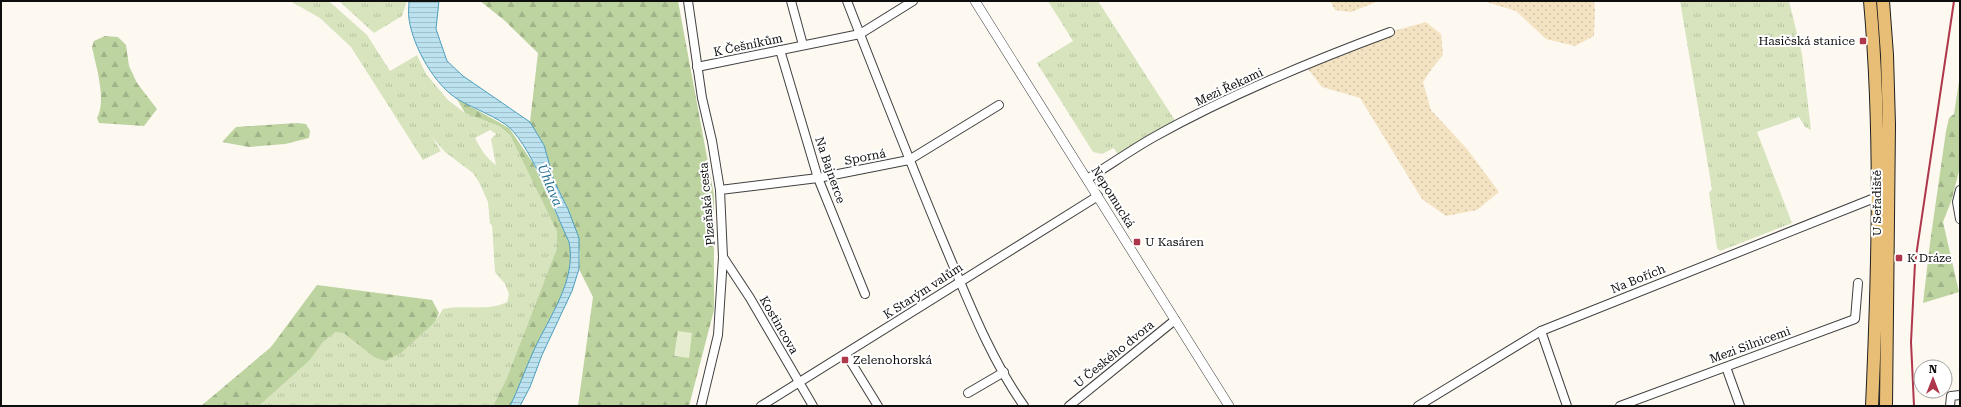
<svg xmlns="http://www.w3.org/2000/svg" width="1961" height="407" viewBox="0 0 1961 407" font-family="'Roboto Serif',serif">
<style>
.grass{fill:url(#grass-tufts);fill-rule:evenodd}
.forest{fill:url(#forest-firs)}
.sand{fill:url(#sand-dots)}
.pitch{fill:#e6edcf}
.water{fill:url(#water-rules);stroke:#4b9ebd}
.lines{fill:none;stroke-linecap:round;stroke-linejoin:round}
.minor-casing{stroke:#414141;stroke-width:10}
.tertiary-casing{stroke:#414141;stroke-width:10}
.primary-casing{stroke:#1f1f1f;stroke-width:14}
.minor{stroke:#fff;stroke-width:8}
.tertiary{stroke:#fff;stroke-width:9}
.primary{stroke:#e8be76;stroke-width:12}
.rail{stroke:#ae374b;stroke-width:2}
.poi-dot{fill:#ae374b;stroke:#fff;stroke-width:1.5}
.labels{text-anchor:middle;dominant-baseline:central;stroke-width:4;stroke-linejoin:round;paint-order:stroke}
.poi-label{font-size:12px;fill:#0e0e0e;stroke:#fff;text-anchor:start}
.street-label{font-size:12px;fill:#0e0e0e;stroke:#fff}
.water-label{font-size:13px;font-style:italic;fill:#267092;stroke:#fff}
</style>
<defs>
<pattern id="grass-tufts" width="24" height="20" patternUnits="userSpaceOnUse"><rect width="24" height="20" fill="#d7e4be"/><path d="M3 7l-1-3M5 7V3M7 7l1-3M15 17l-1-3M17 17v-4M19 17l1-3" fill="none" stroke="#b7c2a2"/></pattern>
<pattern id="forest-firs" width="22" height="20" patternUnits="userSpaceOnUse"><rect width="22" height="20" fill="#bdd3a0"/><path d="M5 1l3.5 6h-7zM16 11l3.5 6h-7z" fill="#a1b489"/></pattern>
<pattern id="sand-dots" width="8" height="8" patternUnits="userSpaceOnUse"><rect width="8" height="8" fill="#f4e3c3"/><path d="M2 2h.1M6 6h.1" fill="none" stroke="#d0c2a6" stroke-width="1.8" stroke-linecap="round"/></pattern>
<pattern id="water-rules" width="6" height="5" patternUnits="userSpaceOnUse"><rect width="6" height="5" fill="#bce2ef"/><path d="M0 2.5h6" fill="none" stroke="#a0c1cc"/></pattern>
</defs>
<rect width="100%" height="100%" fill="#fdf9f1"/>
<g class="grass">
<path d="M290,1H326L331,3L367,35L390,71L417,55L426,74L448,100L465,113L499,126L510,135L553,221L557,231V248L506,380L493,406H259L310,360L323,342L336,332H344L374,357L429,327L435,322L443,309C464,304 487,312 507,302L509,294L505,284L495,272L492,225L490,224L488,202L479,182L473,173L445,152L432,137L441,151L423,160L351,47L320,18ZM490,130L496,134L491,139L496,165C486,158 480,148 475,138Z"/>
<polygon points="339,1 407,1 402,16 374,33"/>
<polygon points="1048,1 1098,1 1178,125 1120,159 1114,148 1102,154 1093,152 1037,63 1073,41"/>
<polygon points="1680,1 1789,1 1802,54 1811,130 1805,127 1799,117 1757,132 1792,223 1720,251 1717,248 1709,193 1712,189"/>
</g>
<g class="forest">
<polygon points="480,1 678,1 714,195 714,310 689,406 578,406 593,297 579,269 580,253 568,209 554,181 544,145 530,122 538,53 504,20"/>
<path d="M105,36L118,37L126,45L129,66L137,83L157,109L144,126L99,123L97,118C107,101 96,66 92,47L94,41Z"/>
<polygon points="1960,75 1960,167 1952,199 1943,222 1959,292 1923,303 1930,243 1946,131 1949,118 1954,114"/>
<path d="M457,99L509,128L533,163L569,242C577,280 549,317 534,350C525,369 519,388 510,406H493L506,380L557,248V231L510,135L499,126L465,113Z"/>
<polygon points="297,123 306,124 310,131 309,138 285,144 249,147 222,142 236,127"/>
<polygon points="317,285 432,300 439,313 435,322 402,352 385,361 374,357 344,333 336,332 323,342 310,360 259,406 201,406 271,347"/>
</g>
<g class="sand">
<polygon points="1330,1 1379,1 1351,12 1335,10"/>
<polygon points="1483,1 1594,1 1595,10 1594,36 1575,46 1546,39 1516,11"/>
<polygon points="1426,22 1441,34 1443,55 1433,67 1423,82 1431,110 1467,149 1499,192 1477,210 1446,216 1422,199 1360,98 1322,87 1305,65 1390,32"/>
</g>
<polygon class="pitch" points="678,331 692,333 689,358 674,356"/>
<path class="water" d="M409,1H439L436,29L447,61L463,76L530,122L544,145L554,181L568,209L579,238V269L572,291L542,355L530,387L520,406H510C519,388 525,369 534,350C549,317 577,280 569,242C554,210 534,152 510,128C499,118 473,108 459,100C435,86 413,47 409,19C408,13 409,7 409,1Z"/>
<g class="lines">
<defs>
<g id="minor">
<polyline points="688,1 702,98 712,141 720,190 723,257 718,335 701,406"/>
<polyline points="791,1 803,45"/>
<path d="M847,1C879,83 911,165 945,246C968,300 990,358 1024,406"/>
<polyline points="780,50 818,178 865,294"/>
<polyline points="697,67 860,34 913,1"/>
<path d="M1087,179C1110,165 1131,150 1154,137C1229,95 1309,62 1390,32"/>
<polyline points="720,190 818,178 909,160 999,105"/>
<polyline points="1960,190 1957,202 1960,219"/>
<polyline points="723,257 750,298 813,406"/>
<polyline points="1541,331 1567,406"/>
<polyline points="846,354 878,406"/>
<polyline points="1726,367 1740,406"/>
<polyline points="968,393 1004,372"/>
<polyline points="761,406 1098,196"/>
<polyline points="1069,406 1175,320"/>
<polyline points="1418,406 1541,331 1877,197"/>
<polyline points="1620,406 1855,319 1858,283"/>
<polyline points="1950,406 1951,396 1960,395"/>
</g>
<polyline id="tertiary" points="975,1 1229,406"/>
<g id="primary">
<path d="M1870,1C1882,135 1878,271 1872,406"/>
<polyline points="1883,1 1887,55 1889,125 1886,406"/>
</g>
</defs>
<use href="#minor" class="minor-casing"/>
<use href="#tertiary" class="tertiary-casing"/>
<use href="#primary" class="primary-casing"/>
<use href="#minor" class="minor"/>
<use href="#tertiary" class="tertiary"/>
<use href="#primary" class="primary"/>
<polyline class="rail" points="1914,406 1911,342 1915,263 1954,1"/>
</g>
<g class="poi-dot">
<rect x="1859" y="37" width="8" height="8" rx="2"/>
<rect x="1133" y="238" width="8" height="8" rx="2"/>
<rect x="1895" y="254" width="8" height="8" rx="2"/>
<rect x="841" y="356" width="8" height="8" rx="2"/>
</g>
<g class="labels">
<g class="poi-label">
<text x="1855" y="41" text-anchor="end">Hasičská stanice</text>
<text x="1145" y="242">U Kasáren</text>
<text x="1907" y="258">K Dráze</text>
<text x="853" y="360">Zelenohorská</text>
</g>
<g class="street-label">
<text transform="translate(748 45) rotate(-12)">K Češníkům</text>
<text transform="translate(1229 87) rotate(-25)">Mezi Řekami</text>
<text transform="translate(865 157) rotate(-11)">Sporná</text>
<text transform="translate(830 170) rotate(71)">Na Bajnerce</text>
<text transform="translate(1113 197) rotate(58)">Nepomucká</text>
<text transform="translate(1877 203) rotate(-90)">U Seřadiště</text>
<text transform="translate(707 204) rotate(-95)">Plzeňská cesta</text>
<text transform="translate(1638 279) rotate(-22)">Na Bořích</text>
<text transform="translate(923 291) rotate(-33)">K Starým valům</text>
<text transform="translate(779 325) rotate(60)">Kostincova</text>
<text transform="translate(1750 345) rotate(-20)">Mezi Silnicemi</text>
<text transform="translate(1114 354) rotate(-39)">U Českého dvora</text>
</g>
<g class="water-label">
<text transform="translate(550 185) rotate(67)">Úhlava</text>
</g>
</g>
<rect width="1961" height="407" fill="none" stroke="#0e0e0e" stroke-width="4"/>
<g transform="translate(1933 379)"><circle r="19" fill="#ffffff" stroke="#9f9f9f"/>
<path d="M0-3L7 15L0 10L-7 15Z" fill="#ae374b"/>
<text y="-6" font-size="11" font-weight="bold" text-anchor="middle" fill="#0e0e0e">N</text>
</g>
</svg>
